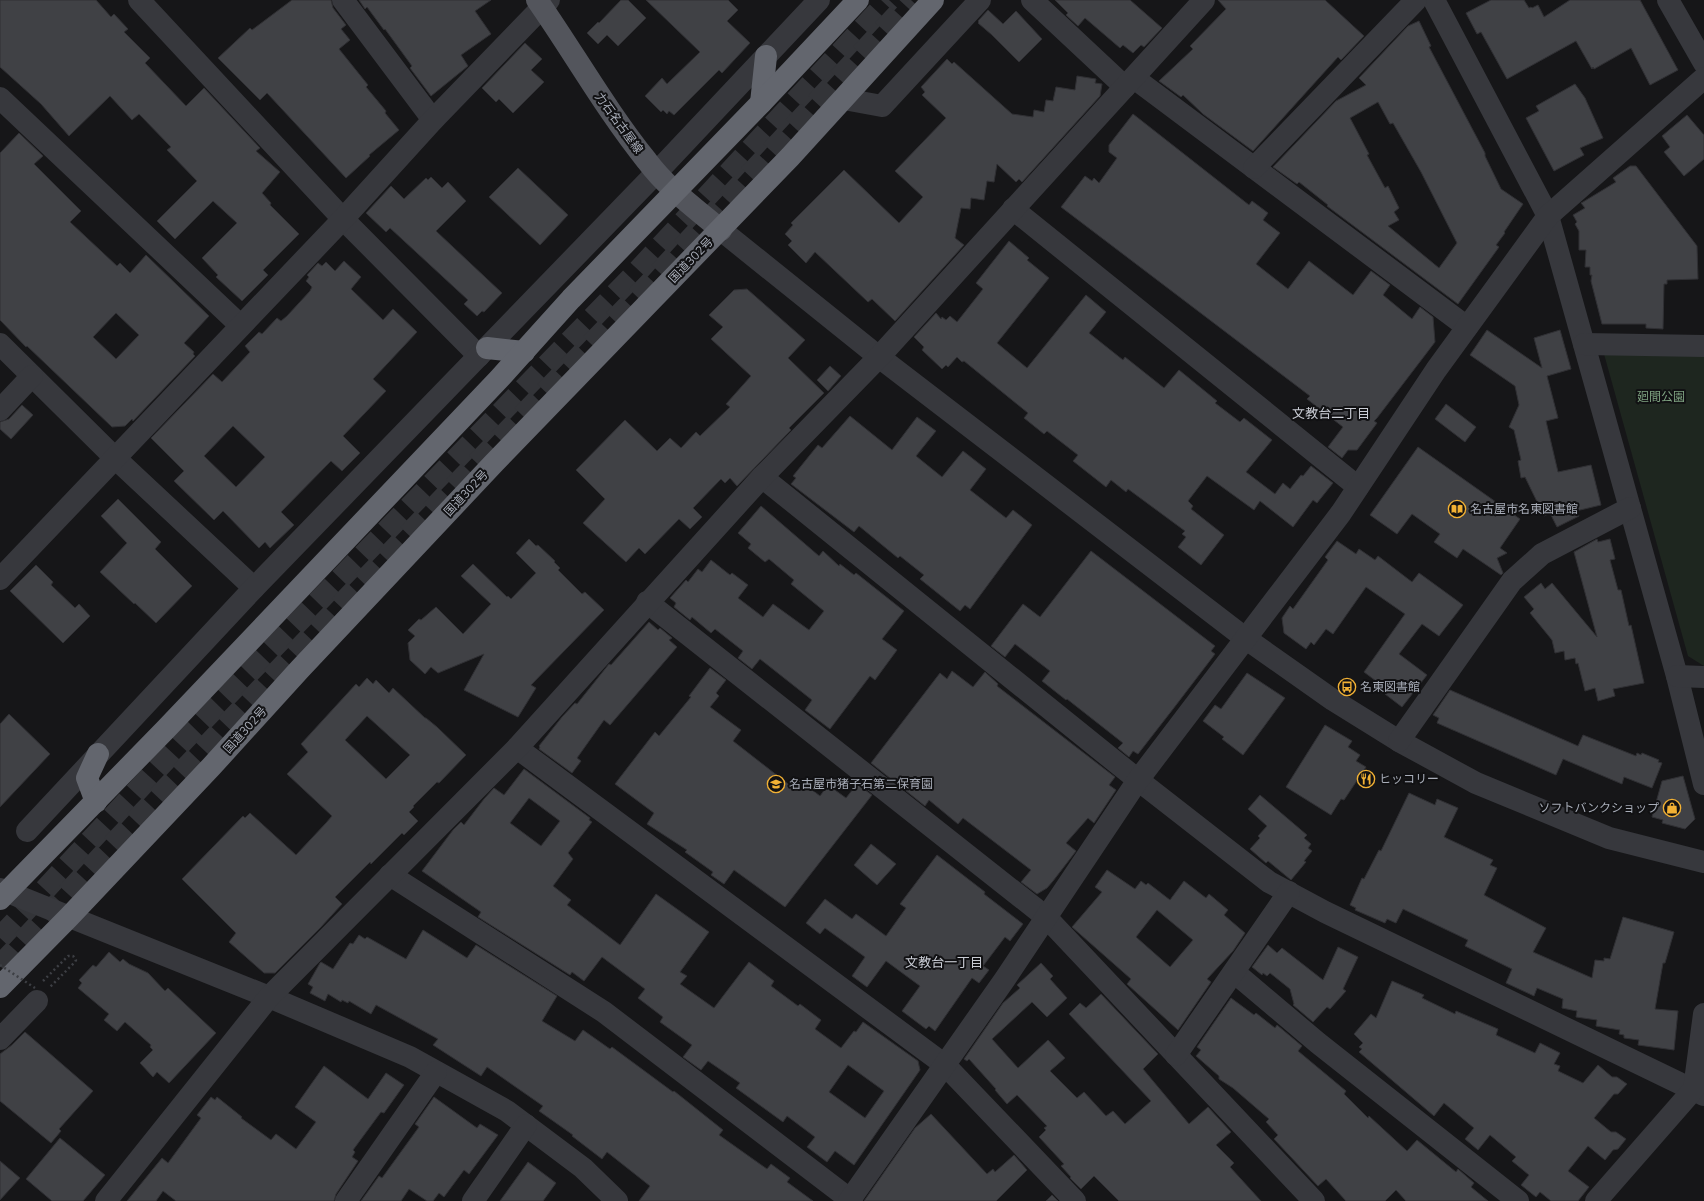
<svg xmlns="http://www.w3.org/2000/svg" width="1704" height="1201" viewBox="0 0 1704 1201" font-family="'Nunito Sans','Noto Sans JP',sans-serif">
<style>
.green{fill:#1e261f}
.building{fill:#404145;stroke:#303034;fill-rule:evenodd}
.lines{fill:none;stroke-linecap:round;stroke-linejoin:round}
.highway-tunnel{stroke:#333438;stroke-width:22;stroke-dasharray:22 11;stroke-linecap:butt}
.path{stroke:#3d3f44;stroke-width:2.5;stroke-dasharray:2 3;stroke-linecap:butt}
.minor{stroke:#37383d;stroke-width:22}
.major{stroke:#53555c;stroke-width:22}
.highway{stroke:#63666e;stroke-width:22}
.path-bridge{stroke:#3d3f44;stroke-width:2.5;stroke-dasharray:2 3;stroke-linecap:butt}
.labels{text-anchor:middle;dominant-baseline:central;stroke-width:4;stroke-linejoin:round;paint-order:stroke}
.street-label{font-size:12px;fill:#a8adb8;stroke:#111113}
.park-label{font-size:12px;fill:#7fa381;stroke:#111113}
.poi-label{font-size:12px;fill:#a8adb8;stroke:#111113;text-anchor:start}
.neighbourhood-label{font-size:13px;fill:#c9ccd4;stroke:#111113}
</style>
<rect width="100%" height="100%" fill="#161618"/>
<polygon class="green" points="1604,354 1704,354 1704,666 1688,656"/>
<g class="building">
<polygon points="0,0 96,0 111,17 114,14 128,29 124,32 150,58 145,63 186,106 204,88 260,148 256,151 280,172 262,193 271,203 270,205 299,234 263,270 268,275 242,301 216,277 218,275 202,258 237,223 213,201 175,239 157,221 197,181 167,150 171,147 139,114 132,120 110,96 69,136 41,104 0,67"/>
<polygon points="292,0 331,0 333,8 346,25 341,29 350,40 339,49 368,85 366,87 386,111 385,113 399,130 369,155 370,156 346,178 267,93 260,100 218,58 250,28 252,30"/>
<polygon points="359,0 491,0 475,11 491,34 461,55 468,66 431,96 410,68 412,66 385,29 384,30 367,7 365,9"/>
<polygon points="621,0 628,0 646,18 618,46 607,35 598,44 587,33 598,22 599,23"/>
<polygon points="646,0 728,0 738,10 727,21 750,43 722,73 719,70 674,115 669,111 667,114 663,110 661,112 645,96 662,78 667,84 700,52"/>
<polygon points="1055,0 1130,0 1162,28 1144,47 1141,45 1133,53 1123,45 1120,48 1085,18 1078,26 1066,15 1068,13"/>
<polygon points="1218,0 1325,0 1364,36 1341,60 1338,57 1253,151 1203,114 1183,95 1181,97 1159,81 1193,49 1190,46 1226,9"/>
<polygon points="1491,0 1524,0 1529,8 1531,7 1532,8 1538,5 1544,17 1570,0 1640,0 1678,70 1650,85 1631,48 1594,69 1593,67 1592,69 1576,41 1507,79 1481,32 1477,34 1466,13"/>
<polygon points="988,10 1003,24 1016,11 1042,39 1019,62 992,35 978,23 979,22 978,21"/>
<path d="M1419,21L1431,46L1429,47L1485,153V156L1501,189L1523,204L1504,232L1505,233L1496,245L1499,247L1458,304L1327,206L1328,205L1299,182L1297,184L1273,167L1336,101L1366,85L1359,78L1408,26ZM1378,102L1390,124L1393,123L1421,172L1457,243L1439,268L1388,226L1399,220L1394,212L1399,208L1388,186L1385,188L1367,155L1369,154L1350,118Z"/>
<polygon points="525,43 542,59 531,70 544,82 513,113 499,99 496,102 482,88"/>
<polygon points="947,59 952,64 954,62 1012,114 1033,117 1034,110 1044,112 1046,100 1053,101 1056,87 1075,90 1077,76 1096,79 1095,83 1102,84 1100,96 1022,182 1019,179 1016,182 997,164 994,182 987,181 984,200 971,198 970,209 961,208 955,238 964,245 895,321 872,299 868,302 815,252 806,263 788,245 792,241 785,234 793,225 791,223 844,170 899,223 923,197 895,171 946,118 922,95 925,92 921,87"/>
<polygon points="1575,84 1585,98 1603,138 1580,148 1584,155 1554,171 1526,118 1539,111 1536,106"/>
<polygon points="1133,114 1249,205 1252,201 1268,213 1263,220 1280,233 1256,264 1288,289 1309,261 1353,295 1371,271 1390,285 1383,295 1412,319 1420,307 1433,317 1435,342 1377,418 1374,421 1377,423 1357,450 1348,450 1342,458 1328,447 1343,427 1307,399 1310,396 1061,207 1085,176 1092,181 1094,178 1099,183 1117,158 1109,152 1109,145"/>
<polygon points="1687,115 1704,135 1704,159 1684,176 1664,152 1670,147 1662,136"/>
<path d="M19,133L43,156L34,164L81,211L70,222L117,266L120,263L130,273L146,255L209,316L184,343L194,352L193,354L195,356L133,421L132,419L125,426L112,427L27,346L26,347L0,320V153ZM116,313L139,335L116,359L93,337Z"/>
<polygon points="1630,166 1636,166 1697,246 1698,279 1667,280 1667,284 1664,284 1663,329 1646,328 1646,324 1602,324 1591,281 1592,275 1590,275 1590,267 1585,267 1586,250 1579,250 1579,231 1575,224 1577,222 1573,215 1585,208 1581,203 1583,202 1616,182 1613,178"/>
<polygon points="518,168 568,215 540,245 489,197"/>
<polygon points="431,177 442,188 448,182 466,201 436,231 502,293 484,312 482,311 477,316 464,304 468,300 390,228 386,232 366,213 391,186 404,199 426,178 428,180"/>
<polygon points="1009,241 1029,258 1027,260 1049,278 997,343 1027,368 1086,295 1106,312 1089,333 1123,360 1125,357 1164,388 1179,370 1217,401 1215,403 1240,422 1244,418 1272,440 1246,472 1275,494 1283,483 1290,489 1301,475 1303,476 1311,466 1333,483 1317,503 1313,500 1293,527 1260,501 1254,510 1207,476 1188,501 1193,506 1191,509 1224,535 1201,565 1178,547 1186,537 1182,534 1185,531 1128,489 1126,492 1111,480 1106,487 1073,461 1078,455 1047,431 1044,434 1024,418 1028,413 964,361 962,362 957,357 948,367 946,365 942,369 922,350 924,347 914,337 936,313 941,319 942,317 946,320 950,316 957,322 983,289 976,283"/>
<path d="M344,261L361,277L351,289L383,320L393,309L417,332L373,379L386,391L343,436L360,453L342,471L331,461L281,512L294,525L270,548L265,542L259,548L223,511L214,520L174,481L184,471L151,438L213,374L222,382L250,352L245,346L259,332L262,334L277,318L281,321L287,316L310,291L312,287L306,281L309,277L307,275L318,263L322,266L326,262L335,271ZM233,426L265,457L236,487L204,456Z"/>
<polygon points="747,289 805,340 788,358 824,393 789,428 791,430 737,486 730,478 725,483 721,479 693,508 702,517 690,529 679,519 645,554 639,548 626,562 583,523 605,499 576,470 625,420 657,451 670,438 681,448 696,432 700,436 730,407 726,404 751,376 711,339 723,327 709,315 734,290"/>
<polygon points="1487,330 1542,368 1534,338 1560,330 1571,369 1547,376 1558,418 1546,421 1558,472 1591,465 1601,505 1576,511 1579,516 1557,527 1550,513 1544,516 1525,477 1521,478 1518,461 1521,460 1514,430 1509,427 1519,405 1515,386 1470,355"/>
<polygon points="830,366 841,376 828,391 817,380"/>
<polygon points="1446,404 1476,427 1465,442 1435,419"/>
<polygon points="22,405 33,415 11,439 0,429 0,422 9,419"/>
<polygon points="850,416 892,450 917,417 936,431 916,456 942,477 963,451 986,469 970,490 1006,518 1013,510 1032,525 970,609 965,605 960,611 920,579 924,575 900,556 898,558 859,526 854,532 791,484 796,478 793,476 818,445 822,448"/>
<polygon points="1418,447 1520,519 1500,548 1507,553 1497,558 1503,573 1501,575 1463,549 1457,558 1434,542 1440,534 1412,514 1397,534 1370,515"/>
<polygon points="118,499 161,542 155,549 192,586 156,623 135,603 134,604 100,572 127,543 101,516"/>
<polygon points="761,506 819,556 823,551 839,566 840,564 854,575 856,573 904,611 882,639 897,650 875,680 870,676 830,729 805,710 812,700 760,659 752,669 738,658 743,651 715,629 711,633 692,617 690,620 674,607 676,603 670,598 686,580 688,582 698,569 702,572 711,560 730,575 732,573 748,585 738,598 763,617 773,604 809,630 824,611 791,584 794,580 769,559 765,562 748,548 751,544 738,533"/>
<polygon points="529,539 536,546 538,545 555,561 554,562 560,568 558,570 582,594 585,592 604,610 531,685 536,688 518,717 464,690 484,654 438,673 431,667 425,674 410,660 408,643 415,636 408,630 419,619 421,620 436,607 463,634 491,604 461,576 473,564 507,597 508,596 511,599 536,573 516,553"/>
<polygon points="1597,539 1598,542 1610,539 1615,559 1610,560 1618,590 1621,590 1629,626 1631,625 1644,683 1613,689 1615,696 1598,701 1595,688 1585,691 1578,663 1576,664 1575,658 1565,660 1564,651 1555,653 1552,640 1530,613 1534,609 1524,597 1541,583 1545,589 1552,583 1597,637 1574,552"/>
<polygon points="1337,541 1356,554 1359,549 1375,560 1378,556 1412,582 1419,573 1463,605 1439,636 1422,624 1399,654 1427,675 1402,707 1385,694 1388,690 1364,672 1405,614 1366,587 1333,634 1326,629 1314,645 1311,642 1306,649 1284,633 1282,618 1290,606 1293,609 1328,560 1325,557"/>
<polygon points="1091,551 1215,646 1211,651 1215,654 1173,709 1138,754 1133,751 1129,757 1118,748 1123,743 1067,699 1066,700 1042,681 1050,671 1015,644 1005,657 991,646 1023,604 1040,617"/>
<polygon points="36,565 53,582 51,585 75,608 79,604 90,616 63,643 10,591"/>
<polygon points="649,622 658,630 660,628 672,638 669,640 677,647 610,725 604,720 577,758 581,761 572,773 539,749 540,747 539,746 562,717 575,703 577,704 609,664 611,665"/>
<polygon points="710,668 726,680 716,693 719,696 710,707 741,730 733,741 792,787 798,779 820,796 828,785 846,798 857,784 872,795 785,907 734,870 724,884 711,875 713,872 685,852 687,850 647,824 654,813 615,784 655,732 659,736 691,697 689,696"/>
<polygon points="952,671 973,687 985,672 998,684 997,686 1115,777 1109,785 1116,790 1094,823 1088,818 1066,843 1076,851 1073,855 1053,881 1047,888 1037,894 1021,882 1031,870 963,818 958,824 929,800 925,806 871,763 940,673 947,679"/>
<polygon points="1247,673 1285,698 1243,755 1222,739 1224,737 1203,721 1215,705 1221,709"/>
<path d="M367,678L373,684L376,680L389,693L393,688L425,718H426L437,727L466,755L439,783L437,782L413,806L414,807L409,812L418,821L404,835L402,833L371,864L370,862L335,897L342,904L321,927L275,973H264L229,942L236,933L182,879L243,816L245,818L250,813L296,855L326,823L332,816L287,774L308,752L301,744L356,684L359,687ZM367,716L410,755L386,779L345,740Z"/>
<polygon points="1450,690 1578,746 1583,735 1636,756 1637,753 1641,755 1642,753 1659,760 1658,762 1662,763 1652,788 1624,777 1622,784 1563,759 1556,775 1437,723 1439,718 1433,715"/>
<polygon points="9,714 50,754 0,807 0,724"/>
<polygon points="1325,725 1352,741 1348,747 1360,755 1356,761 1366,767 1344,800 1341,799 1331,815 1286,787"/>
<path d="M524,769L590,818L589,820L592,822L568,853L573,859L553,886L571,900L567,905L620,945L656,894L709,932L680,972L687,976L680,984L714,1008L749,962L774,981L771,986L798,1006L800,1004L821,1020L815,1029L841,1048L854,1031L856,1032L863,1022L918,1061L920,1070L854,1165L835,1151L827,1162L807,1147L815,1137L787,1116L783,1122L736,1088L740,1083L708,1061L701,1070L683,1057L692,1045L660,1022L663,1017L638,998L645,989L602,957L584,981L572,972L570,975L478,917L481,912L422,871L453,830L461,822L464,825L484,799L494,788L504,795ZM529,798L560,821L541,846L510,823ZM848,1065L884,1091L865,1118L829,1092Z"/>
<polygon points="1683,776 1695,819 1685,829 1662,823 1663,820 1652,817 1662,781"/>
<polygon points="1409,793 1435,805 1437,799 1458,808 1444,837 1493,860 1490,865 1497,868 1484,895 1546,928 1533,952 1592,978 1595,960 1604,961 1604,958 1610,959 1623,917 1674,932 1665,963 1663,963 1655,1009 1678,1011 1674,1050 1638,1045 1639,1040 1624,1038 1624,1035 1619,1034 1620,1030 1596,1026 1597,1020 1576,1017 1577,1011 1562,1008 1563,999 1537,988 1534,996 1506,983 1512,969 1465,946 1468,940 1403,909 1396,923 1387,919 1385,923 1355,910 1356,908 1350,905 1362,878 1364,879 1379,850 1381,851"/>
<polygon points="1260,795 1307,835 1304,838 1311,844 1308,848 1312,851 1304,861 1306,862 1291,880 1268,861 1266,863 1250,849 1260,838 1258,836 1267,826 1248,809"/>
<polygon points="871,844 896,864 877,885 854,865"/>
<polygon points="937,855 985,892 984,894 1023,924 1010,941 1005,937 983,966 989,970 979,983 972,978 935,1031 929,1026 926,1029 902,1011 920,986 886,961 867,987 852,976 865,957 825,928 820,934 806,923 825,899 852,919 856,914 886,936 906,908 900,904"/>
<path d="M1107,870L1135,889L1141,881L1146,885L1148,883L1170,900L1184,881L1206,898L1209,894L1228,910L1224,915L1245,933L1233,951L1207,979L1211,982L1178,1030L1127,984L1131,979L1072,927L1102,892L1095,887ZM1157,910L1193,940L1170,967L1136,937Z"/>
<polygon points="423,930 467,958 476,945 557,996 542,1021 575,1041 583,1030 610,1049 612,1047 673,1092 674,1091 723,1130 719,1135 767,1169 771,1164 790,1178 787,1182 813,1201 639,1201 650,1186 607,1152 602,1159 572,1136 573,1135 539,1111 543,1106 487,1067 481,1076 433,1045 438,1039 376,1005 371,1014 349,1001 348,1003 342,1000 341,1002 328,994 325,1001 310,993 313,987 308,984 320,963 321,962 333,969 350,943 353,944 359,935 365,939 367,937 406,959"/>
<polygon points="1268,945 1277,953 1282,948 1323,980 1338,947 1358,957 1343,989 1346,991 1330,1009 1327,1007 1313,1022 1293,1005 1294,1004 1290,989 1270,973 1267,976 1263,973 1262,975 1252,967"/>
<polygon points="109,952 120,962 123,959 129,964 148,973 165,991 168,988 216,1033 169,1083 157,1072 153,1077 140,1063 153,1050 150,1047 151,1045 125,1022 117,1031 104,1020 109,1014 78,988 82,983 79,980 93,965 96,967"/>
<polygon points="1041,963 1053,976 1050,979 1067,998 1047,1017 1032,1002 992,1039 1018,1068 1048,1040 1065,1058 1050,1071 1077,1098 1084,1092 1106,1116 1113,1111 1125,1124 1151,1101 1069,1014 1080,1003 1086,1008 1101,994 1158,1054 1143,1069 1189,1124 1208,1107 1231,1132 1216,1145 1234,1163 1230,1167 1261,1201 1119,1201 1094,1176 1081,1189 1070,1178 1071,1177 1061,1166 1064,1164 1039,1137 1046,1130 1044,1128 1047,1126 1017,1095 1007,1104 995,1090 996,1089 969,1059 967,1061 964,1059 1003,1003 1020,988 1017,985"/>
<polygon points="1392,981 1424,995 1422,998 1455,1014 1456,1011 1498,1029 1496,1035 1535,1053 1540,1043 1560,1053 1554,1064 1560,1066 1558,1071 1583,1083 1598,1065 1612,1077 1617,1077 1627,1084 1618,1094 1614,1094 1594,1118 1611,1132 1616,1132 1626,1139 1618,1149 1613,1150 1605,1160 1588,1146 1568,1171 1589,1187 1578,1201 1551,1201 1540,1192 1536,1197 1521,1185 1529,1175 1512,1161 1516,1157 1490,1135 1478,1150 1465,1139 1474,1128 1444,1103 1434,1116 1359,1052 1362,1049 1359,1047 1363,1043 1354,1034 1371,1014 1376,1018"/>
<polygon points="1231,998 1254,1015 1256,1013 1275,1028 1277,1025 1302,1046 1298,1051 1346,1091 1344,1094 1368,1118 1369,1116 1407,1151 1417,1140 1456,1172 1458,1169 1474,1183 1471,1187 1488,1201 1406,1201 1396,1190 1385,1201 1346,1201 1326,1179 1318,1186 1274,1139 1278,1135 1266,1122 1269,1119 1233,1088 1219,1079 1219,1076 1196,1056 1201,1050 1197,1047"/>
<polygon points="25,1032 93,1091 59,1129 61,1131 51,1143 0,1101 0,1054 12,1045"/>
<polygon points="324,1066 368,1099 386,1073 404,1085 384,1113 381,1112 353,1150 355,1152 352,1157 358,1161 336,1194 334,1201 176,1201 163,1191 156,1201 127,1201 162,1158 168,1163 201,1118 197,1115 211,1097 215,1100 217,1097 242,1117 241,1118 271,1140 276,1134 296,1149 316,1122 295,1107"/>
<polygon points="434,1097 477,1128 480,1124 498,1135 469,1174 464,1170 444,1197 439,1193 433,1201 427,1201 409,1189 401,1201 361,1201 379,1176 382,1178 419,1127 415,1124"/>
<polygon points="931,1114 987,1174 993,1169 995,1172 1014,1155 1027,1170 996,1201 864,1201 915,1128"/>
<polygon points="60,1138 105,1175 83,1201 52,1201 26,1179"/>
<polygon points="0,1161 20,1178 0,1200"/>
<polygon points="528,1162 556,1183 543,1201 500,1201"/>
<polygon points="1052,1195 1058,1201 1046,1201"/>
</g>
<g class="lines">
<g class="highway-tunnel">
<polyline points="0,938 185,739 636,273 889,0"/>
<polyline points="0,966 101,857 354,591 649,284 911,0"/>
</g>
<polyline class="path" points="43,981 68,956 73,956 76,960 75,962 50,987"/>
<g class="minor">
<polyline points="139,0 343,219 479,356"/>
<polyline points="343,0 433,120"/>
<polyline points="1032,0 1125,87"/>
<polyline points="1434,0 1548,216 1677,676 1704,784"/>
<polyline points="1668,0 1704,63"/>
<polyline points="1134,78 1467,327"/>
<polyline points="0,98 240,325"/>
<polyline points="844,99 882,106 980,0"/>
<polyline points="1254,168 1416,0"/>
<polyline points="1013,209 1358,487"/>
<polyline points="721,230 879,357 1245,638 1333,700 1399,741 1476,783 1609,838 1704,862"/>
<polyline points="0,344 115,458 254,588"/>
<polyline points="1584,344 1704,346"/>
<polyline points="0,410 32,376"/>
<polyline points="762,477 1138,780 1269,882 1325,912 1704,1095"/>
<polyline points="0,579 343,219 433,120 549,0"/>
<polyline points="647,602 1046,917 1314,1201"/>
<polyline points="1677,676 1704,677"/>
<polyline points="1399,741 1512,581 1542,554 1630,508"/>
<polyline points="517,748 945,1065 1075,1201"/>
<polyline points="27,831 254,588 657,172 819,0"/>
<polyline points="390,875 604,1012 852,1201"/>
<polyline points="0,889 269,997 410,1057 507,1111 583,1168 617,1201"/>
<polyline points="1234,972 1318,1043 1518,1201"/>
<polyline points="0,1039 37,1001"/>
<polyline points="1176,1055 1289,892"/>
<polyline points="106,1201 269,997 517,748 762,477 879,357 1204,0"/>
<polyline points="346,1201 436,1072"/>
<polyline points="473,1201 526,1125"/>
<polyline points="849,1201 1005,979 1138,780 1341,513 1436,370 1548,216 1704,78"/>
<polyline points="1596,1201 1694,1089 1704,1014"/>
</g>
<path class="major" d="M537,0C574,53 606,110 647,161C667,188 695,208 721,230"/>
<g class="highway">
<polyline points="761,103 766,56"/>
<polyline points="487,348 524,352"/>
<polyline points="96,802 87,778 98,754"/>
<polyline points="0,899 166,729 499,379 571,299 761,103 858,0"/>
<polyline points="0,987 69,917 211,767 300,669 494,463 790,157 933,0"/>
</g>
<polyline class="path-bridge" points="0,965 35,988"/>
</g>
<defs>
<symbol id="library-ring" viewBox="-11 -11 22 22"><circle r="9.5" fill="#111113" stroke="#f2b134" stroke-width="1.5"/><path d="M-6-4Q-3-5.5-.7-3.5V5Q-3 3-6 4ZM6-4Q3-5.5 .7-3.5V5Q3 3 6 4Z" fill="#f2b134"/></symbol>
<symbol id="bus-ring" viewBox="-11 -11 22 22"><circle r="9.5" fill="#111113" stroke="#f2b134" stroke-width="1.5"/><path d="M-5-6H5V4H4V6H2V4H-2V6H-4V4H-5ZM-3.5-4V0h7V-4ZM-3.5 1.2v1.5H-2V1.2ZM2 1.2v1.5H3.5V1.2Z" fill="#f2b134"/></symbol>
<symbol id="restaurant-ring" viewBox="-11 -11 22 22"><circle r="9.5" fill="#111113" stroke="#f2b134" stroke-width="1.5"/><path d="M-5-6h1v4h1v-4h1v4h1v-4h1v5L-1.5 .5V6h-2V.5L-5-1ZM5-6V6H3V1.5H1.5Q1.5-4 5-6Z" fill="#f2b134"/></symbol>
<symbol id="school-ring" viewBox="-11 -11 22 22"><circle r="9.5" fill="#111113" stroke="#f2b134" stroke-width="1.5"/><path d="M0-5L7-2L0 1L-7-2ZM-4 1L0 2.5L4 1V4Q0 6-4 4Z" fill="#f2b134"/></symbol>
<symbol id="shop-ring" viewBox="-11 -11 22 22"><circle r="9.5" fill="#111113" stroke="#f2b134" stroke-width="1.5"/><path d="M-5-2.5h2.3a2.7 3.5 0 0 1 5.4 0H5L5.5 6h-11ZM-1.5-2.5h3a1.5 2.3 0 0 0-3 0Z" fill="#f2b134"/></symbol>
</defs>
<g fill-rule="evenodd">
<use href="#library-ring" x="1447" y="499" width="20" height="20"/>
<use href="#bus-ring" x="1337" y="677" width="20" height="20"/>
<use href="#restaurant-ring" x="1356" y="769" width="20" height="20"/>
<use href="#school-ring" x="766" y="774" width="20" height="20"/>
<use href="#shop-ring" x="1662" y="798" width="20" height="20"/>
</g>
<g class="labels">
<g class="street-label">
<text transform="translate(619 123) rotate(54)">力石名古屋線</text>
<text transform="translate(691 260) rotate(-46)">国道302号</text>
<text transform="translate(466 493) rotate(-47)">国道302号</text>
<text transform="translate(245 730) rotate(-48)">国道302号</text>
</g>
<g class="park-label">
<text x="1661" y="397">廻間公園</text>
</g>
<g class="poi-label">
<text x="1470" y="509">名古屋市名東図書館</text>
<text x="1360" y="687">名東図書館</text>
<text x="1379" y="779">ヒッコリー</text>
<text x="789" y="784">名古屋市猪子石第二保育園</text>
<text x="1659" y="808" text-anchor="end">ソフトバンクショップ</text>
</g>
<g class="neighbourhood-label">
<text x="1331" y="414">文教台二丁目</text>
<text x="944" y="963">文教台一丁目</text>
</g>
</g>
</svg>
